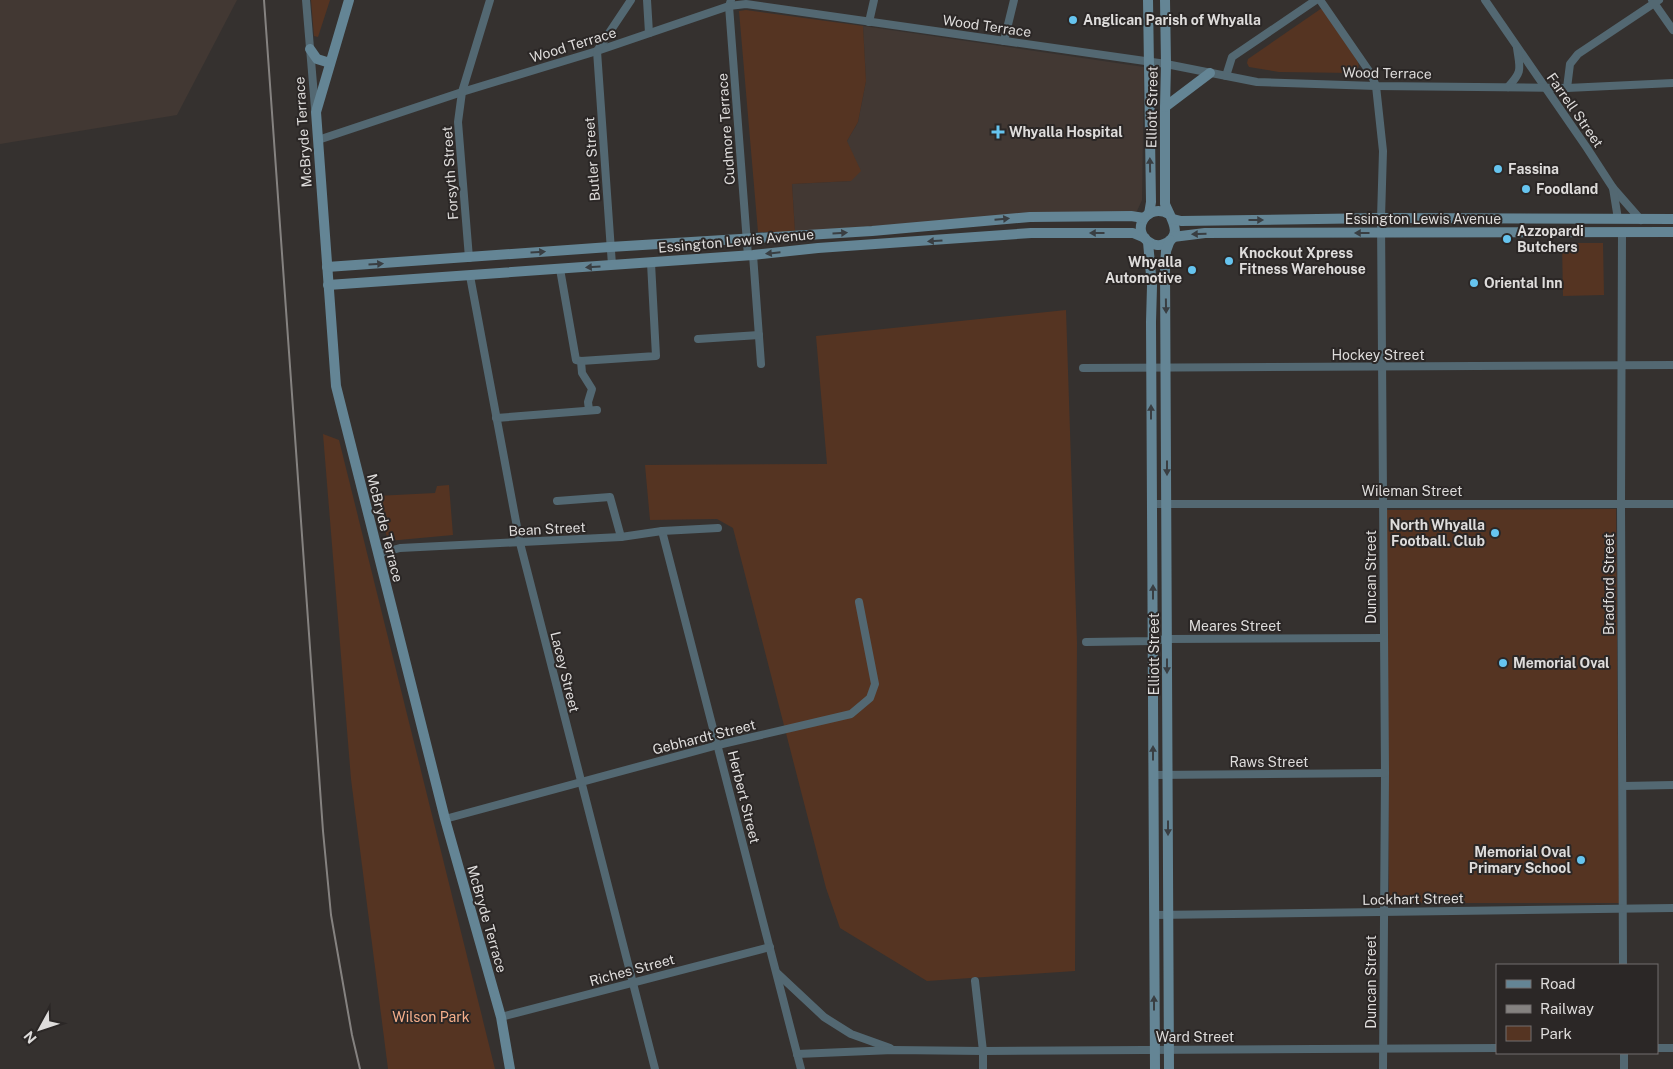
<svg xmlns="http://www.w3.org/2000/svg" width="1673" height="1069" viewBox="0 0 1673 1069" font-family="'Public Sans',sans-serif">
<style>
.built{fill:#423833}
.green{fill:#553422}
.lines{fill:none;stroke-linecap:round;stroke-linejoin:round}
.street{stroke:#536872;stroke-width:8}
.secondary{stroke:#648595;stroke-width:10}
.rail{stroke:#858280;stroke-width:2}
.oneway{fill:#393e42}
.poi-dot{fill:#66c4ef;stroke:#2b2726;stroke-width:2}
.labels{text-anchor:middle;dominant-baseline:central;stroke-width:4;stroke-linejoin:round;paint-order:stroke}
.poi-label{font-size:14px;font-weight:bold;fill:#dedcdb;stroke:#2b2726;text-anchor:start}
.street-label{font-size:14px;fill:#dedcdb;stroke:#2b2726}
.park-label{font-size:14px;fill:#f6af8b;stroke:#2b2726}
</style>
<rect width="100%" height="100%" fill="#35312f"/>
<g class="built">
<polygon points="0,0 237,0 177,115 0,144"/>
<polygon points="863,26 1144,67 1142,200 1137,211 1131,213 1019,215 795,232 792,184 851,181 847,141 858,122 866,81"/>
</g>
<g class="green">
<polygon points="311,0 330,0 318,37 314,36"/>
<path d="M1322,8L1358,62C1359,67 1359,69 1354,73L1279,72L1249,67L1247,63L1248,59Z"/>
<polygon points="746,10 863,26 866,81 858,122 847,141 861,171 851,181 792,184 795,232 758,232 739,11"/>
<polygon points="1562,243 1603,243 1604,295 1563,296"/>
<polygon points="1066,310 1077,643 1075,971 927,981 840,928 826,888 733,528 717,519 650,520 645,465 827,464 816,336"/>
<polygon points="323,434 339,440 495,1069 388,1069 351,779"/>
<polygon points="449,485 453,535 388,541 376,496 435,493 437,486"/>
<polygon points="1616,509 1619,903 1389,903 1386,510"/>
</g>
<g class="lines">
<g class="street">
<polyline points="306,0 315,108"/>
<polyline points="647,0 649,33"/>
<polyline points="731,0 729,6 748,256"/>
<polyline points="1320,0 1371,74 1376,86 1383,151 1381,218 1385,773 1383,1069"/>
<polyline points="1485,0 1587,148 1613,188 1641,220"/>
<polyline points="1652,0 1673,30"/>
<polyline points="869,22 874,0"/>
<polyline points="1004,41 1014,0"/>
<polyline points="1226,76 1232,57 1316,0"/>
<path d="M1508,87C1523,71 1520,69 1517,48"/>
<polyline points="1567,88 1570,64 1578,54 1659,0"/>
<polyline points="318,140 462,92 597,51 729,6 746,4 1166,64 1257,82 1376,86 1567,88 1673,83"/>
<polyline points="1613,188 1618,219"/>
<polyline points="1622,233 1621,504 1623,965"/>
<polyline points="753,255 761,364"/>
<polyline points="469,258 458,122 462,92 490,0"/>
<polyline points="612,265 597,51 631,0"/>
<polyline points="560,269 576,360 581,361 656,356 651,263"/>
<polyline points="470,276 520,543 655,1069"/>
<polyline points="698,339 759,335"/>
<polyline points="581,361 582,373 592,389 588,402 589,410"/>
<polyline points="1083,368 1673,365"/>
<polyline points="496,418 597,410"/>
<polyline points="557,501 610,497 621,537"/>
<polyline points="1152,504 1673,504"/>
<polyline points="662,531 801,1069"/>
<polyline points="378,554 400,548 621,537 662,531 718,528"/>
<polyline points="1086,642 1153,641 1166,639 1384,638"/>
<polyline points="1153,775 1385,773"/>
<polyline points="1623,786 1673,785"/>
<polyline points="445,819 718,745 851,714 870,698 875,684 859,602"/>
<polyline points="1154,915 1673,908"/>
<polyline points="777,973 824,1017 851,1034 890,1048"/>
<polyline points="975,981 983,1051 983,1069"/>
<polyline points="501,1017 770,947"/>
<polyline points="1657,1048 1673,1048"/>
<polyline points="1624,1053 1624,1069"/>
<polyline points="797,1054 893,1050 983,1051 1497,1048"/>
</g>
<g class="secondary">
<polyline points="349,0 316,112 336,386 445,819 501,1017 510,1069"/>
<polyline points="1148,0 1151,202 1149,214"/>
<path d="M1165,0L1166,64L1165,107V204C1170,217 1185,236 1164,244C1159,246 1153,245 1149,242C1130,230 1147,202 1169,214"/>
<polyline points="310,49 317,59 330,63"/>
<polyline points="1165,107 1210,73"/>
<polyline points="1173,219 1181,221 1381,218 1673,219"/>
<polyline points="1173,237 1205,233 1673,232"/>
<polyline points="1148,242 1152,286 1151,322 1155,1069"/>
<polyline points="327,267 610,247 872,231 1030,217 1131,216 1144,218"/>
<polyline points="328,285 753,255 818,248 1031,233 1133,233 1145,238"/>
<polyline points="1169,1069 1165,267 1166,251 1170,240"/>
</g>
<polyline class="rail" points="264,0 323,831 331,915 352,1035 360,1069"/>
</g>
<defs><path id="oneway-solid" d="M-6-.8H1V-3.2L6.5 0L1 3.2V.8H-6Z" transform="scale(1.25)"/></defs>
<g class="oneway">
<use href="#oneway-solid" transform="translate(1150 165) rotate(-91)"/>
<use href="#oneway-solid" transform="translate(1002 219) rotate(-5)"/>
<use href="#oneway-solid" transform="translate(1256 220)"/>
<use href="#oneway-solid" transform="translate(840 233) rotate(-4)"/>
<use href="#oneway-solid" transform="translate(1097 233) rotate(180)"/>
<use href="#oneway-solid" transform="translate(1362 233) rotate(180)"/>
<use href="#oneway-solid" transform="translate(1199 234) rotate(178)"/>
<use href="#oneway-solid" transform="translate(935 241) rotate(176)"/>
<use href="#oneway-solid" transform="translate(538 252) rotate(-4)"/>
<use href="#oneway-solid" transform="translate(773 253) rotate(174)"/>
<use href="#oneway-solid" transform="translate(376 264) rotate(-4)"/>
<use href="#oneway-solid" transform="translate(593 267) rotate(176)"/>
<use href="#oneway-solid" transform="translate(1166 306) rotate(89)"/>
<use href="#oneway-solid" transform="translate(1151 412) rotate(-90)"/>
<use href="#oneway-solid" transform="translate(1167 468) rotate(90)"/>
<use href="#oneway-solid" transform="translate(1153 592) rotate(-90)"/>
<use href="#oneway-solid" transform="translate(1167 666) rotate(90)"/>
<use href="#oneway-solid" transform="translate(1153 753) rotate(-90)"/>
<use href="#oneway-solid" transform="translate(1168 828) rotate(90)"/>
<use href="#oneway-solid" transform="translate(1154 1003) rotate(-90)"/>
</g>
<g class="poi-dot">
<circle cx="1073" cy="20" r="5"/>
<path d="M995.5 124.5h5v5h5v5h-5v5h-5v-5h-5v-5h5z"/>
<circle cx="1498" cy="169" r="5"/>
<circle cx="1526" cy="189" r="5"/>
<circle cx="1507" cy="239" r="5"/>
<circle cx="1229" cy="261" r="5"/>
<circle cx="1192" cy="270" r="5"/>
<circle cx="1474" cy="283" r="5"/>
<circle cx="1495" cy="533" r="5"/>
<circle cx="1503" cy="663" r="5"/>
<circle cx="1581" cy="860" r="5"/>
</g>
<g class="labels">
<g class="poi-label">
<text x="1083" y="20">Anglican Parish of Whyalla</text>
<text x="1009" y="132">Whyalla Hospital</text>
<text x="1508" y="169">Fassina</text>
<text x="1536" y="189">Foodland</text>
<text x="1517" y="231">Azzopardi<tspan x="1517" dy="16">Butchers</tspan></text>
<text x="1239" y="253">Knockout Xpress<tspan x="1239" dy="16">Fitness Warehouse</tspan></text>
<text x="1182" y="262" text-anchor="end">Whyalla<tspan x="1182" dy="16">Automotive</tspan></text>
<text x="1484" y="283">Oriental Inn</text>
<text x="1485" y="525" text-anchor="end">North Whyalla<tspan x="1485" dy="16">Football. Club</tspan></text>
<text x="1513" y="663">Memorial Oval</text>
<text x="1571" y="852" text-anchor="end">Memorial Oval<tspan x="1571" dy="16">Primary School</tspan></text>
</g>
<g class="street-label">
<text transform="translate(987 26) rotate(8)">Wood Terrace</text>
<text transform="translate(573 45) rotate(-17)">Wood Terrace</text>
<text transform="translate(1387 73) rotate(1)">Wood Terrace</text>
<text transform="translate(1152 107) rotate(-89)">Elliott Street</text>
<text transform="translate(1575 110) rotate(55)">Farrell Street</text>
<text transform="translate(726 129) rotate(-94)">Cudmore Terrace</text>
<text transform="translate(303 132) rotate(-94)">McBryde Terrace</text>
<text transform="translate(592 159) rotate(-94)">Butler Street</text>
<text transform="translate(450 173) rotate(-94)">Forsyth Street</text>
<text x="1423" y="219">Essington Lewis Avenue</text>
<text transform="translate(736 241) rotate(-5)">Essington Lewis Avenue</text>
<text x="1378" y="355">Hockey Street</text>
<text x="1412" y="491">Wileman Street</text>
<text transform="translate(385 528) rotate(76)">McBryde Terrace</text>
<text transform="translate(547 529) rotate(-3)">Bean Street</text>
<text transform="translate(1371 577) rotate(-90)">Duncan Street</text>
<text transform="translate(1609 584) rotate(-90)">Bradford Street</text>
<text x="1235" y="626">Meares Street</text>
<text transform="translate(1154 654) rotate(-90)">Elliott Street</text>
<text transform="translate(565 672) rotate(76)">Lacey Street</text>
<text transform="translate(704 737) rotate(-14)">Gebhardt Street</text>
<text x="1269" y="762">Raws Street</text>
<text transform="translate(744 797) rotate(76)">Herbert Street</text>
<text transform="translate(1413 899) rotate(-1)">Lockhart Street</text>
<text transform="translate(487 919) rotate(74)">McBryde Terrace</text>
<text transform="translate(632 970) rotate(-15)">Riches Street</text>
<text transform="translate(1371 982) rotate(-90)">Duncan Street</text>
<text x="1195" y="1037">Ward Street</text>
</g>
<g class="park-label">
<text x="431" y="1017">Wilson Park</text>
</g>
</g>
<rect x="1496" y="964" width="162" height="90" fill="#2b2726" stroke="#736f6e"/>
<rect x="1506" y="980" width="25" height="8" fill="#648595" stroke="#736f6e"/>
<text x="1540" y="989" font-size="15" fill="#dedcdb">Road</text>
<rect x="1506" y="1005" width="25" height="8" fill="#858280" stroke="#736f6e"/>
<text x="1540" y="1014" font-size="15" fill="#dedcdb">Railway</text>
<rect x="1506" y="1026" width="25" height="15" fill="#553422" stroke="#736f6e"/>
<text x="1540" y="1039" font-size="15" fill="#dedcdb">Park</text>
<g transform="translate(40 1029) rotate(230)" stroke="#2b2726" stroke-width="4" paint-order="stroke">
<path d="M0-4L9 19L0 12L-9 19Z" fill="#dedcdb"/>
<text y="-8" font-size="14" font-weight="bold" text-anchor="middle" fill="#dedcdb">N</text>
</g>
</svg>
